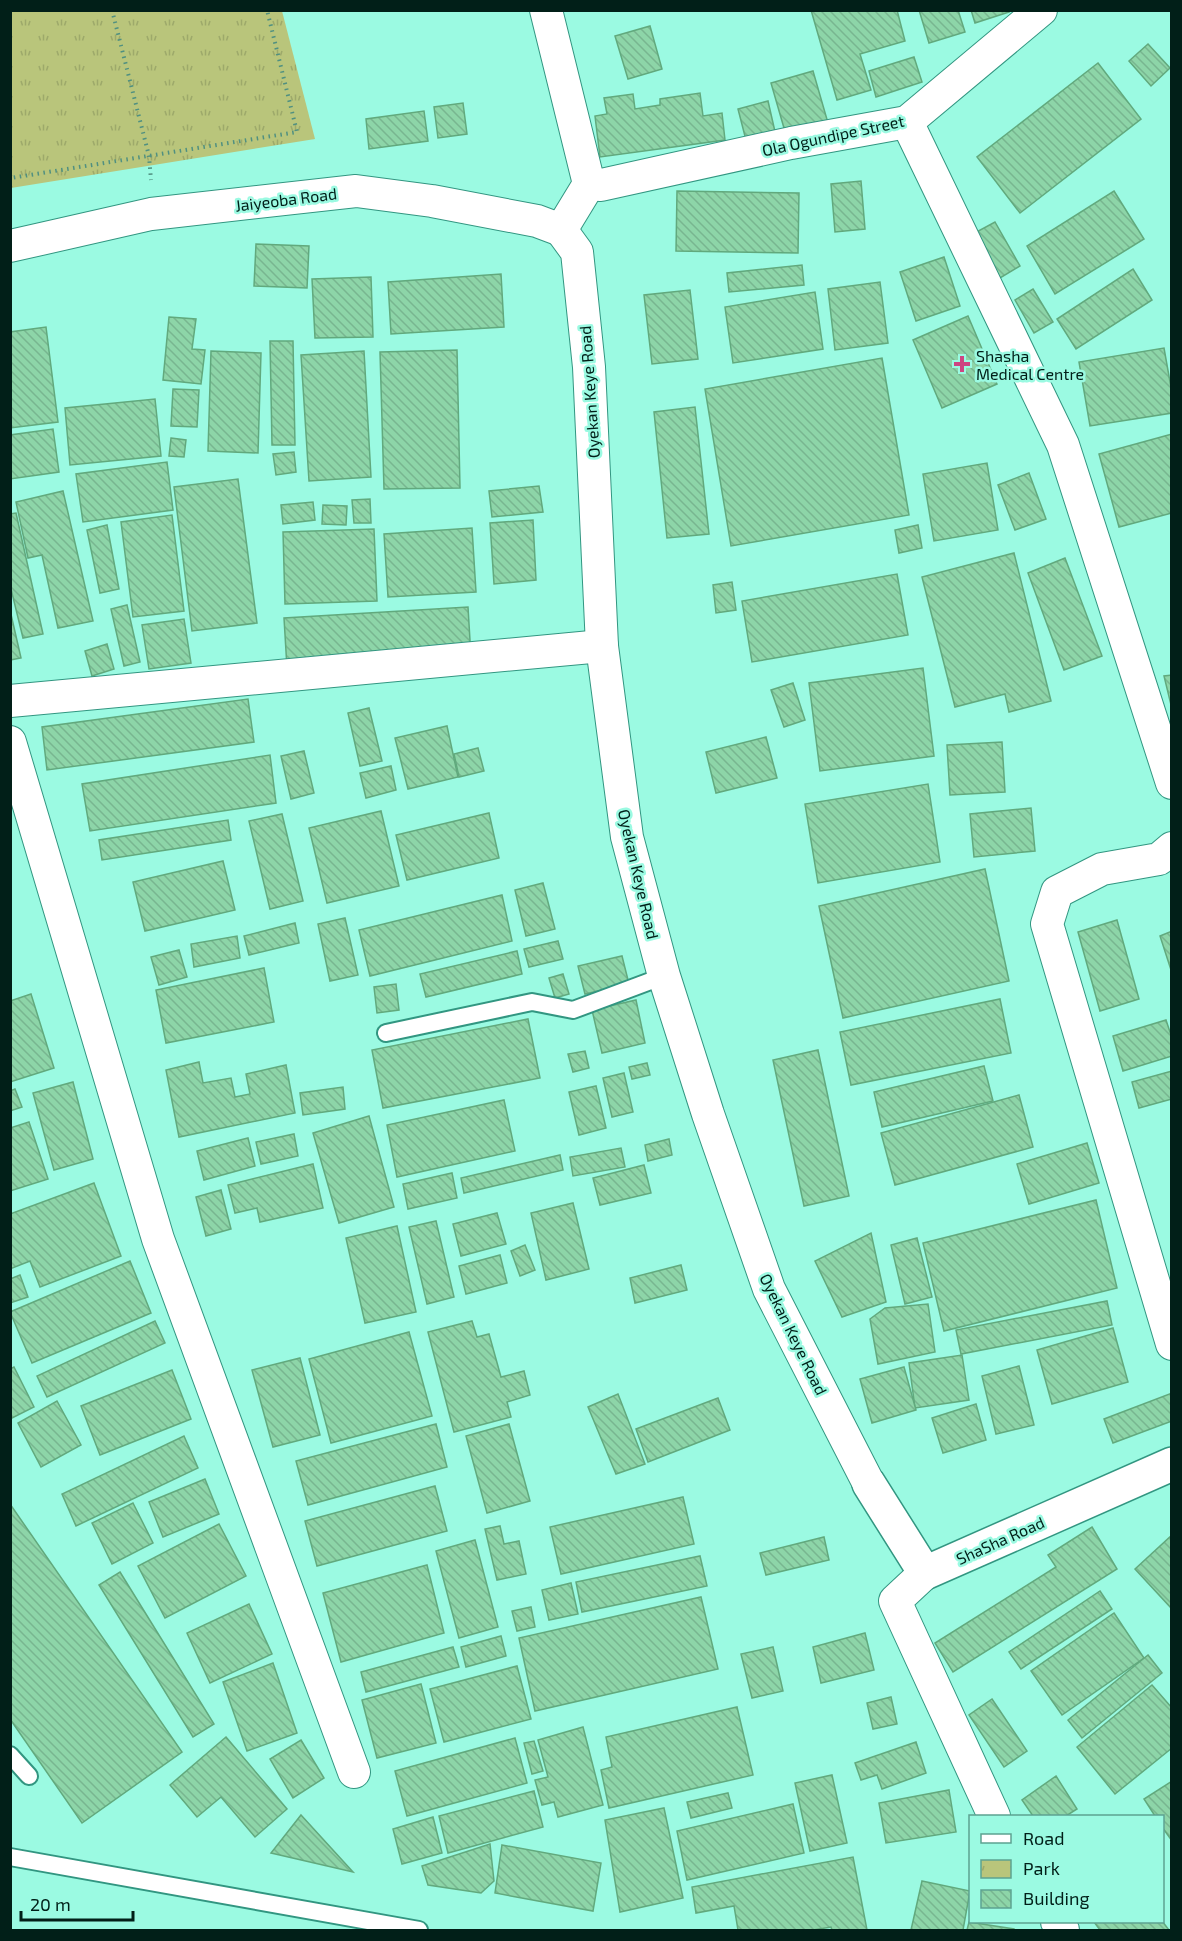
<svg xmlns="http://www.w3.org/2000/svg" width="1182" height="1941" viewBox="0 0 1182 1941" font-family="'Exo 2',sans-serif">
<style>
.park{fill:url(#park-tufts)}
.building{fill:url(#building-back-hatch);stroke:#61a97d;stroke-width:1.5}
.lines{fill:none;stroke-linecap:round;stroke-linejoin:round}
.lane-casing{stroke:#329681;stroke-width:20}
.street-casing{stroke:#329681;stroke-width:34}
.secondary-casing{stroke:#329681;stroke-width:36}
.path{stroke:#509080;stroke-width:4;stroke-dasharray:1.5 4.5;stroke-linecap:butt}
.lane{stroke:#fff;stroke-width:16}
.street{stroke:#fff;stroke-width:32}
.secondary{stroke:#fff;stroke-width:33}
.poi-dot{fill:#cd4582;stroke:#9bfae2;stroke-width:2}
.labels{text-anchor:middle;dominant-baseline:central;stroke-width:5;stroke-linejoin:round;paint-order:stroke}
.street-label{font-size:16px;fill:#011f18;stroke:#9bfae2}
.poi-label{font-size:16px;fill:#011f18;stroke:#9bfae2;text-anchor:start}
</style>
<defs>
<pattern id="park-tufts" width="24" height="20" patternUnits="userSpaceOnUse" patternTransform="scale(1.5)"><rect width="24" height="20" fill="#b9c57b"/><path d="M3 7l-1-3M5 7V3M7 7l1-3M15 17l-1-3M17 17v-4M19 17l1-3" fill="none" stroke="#9da96a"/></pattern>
<pattern id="building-back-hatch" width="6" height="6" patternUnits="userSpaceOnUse" patternTransform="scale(1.5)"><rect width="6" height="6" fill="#8dd5a8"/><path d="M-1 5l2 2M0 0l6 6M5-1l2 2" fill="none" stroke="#78b690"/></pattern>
</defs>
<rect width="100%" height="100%" fill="#9bfae2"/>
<polygon class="park" points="11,10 282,11 315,139 11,188"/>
<g class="building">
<polygon points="811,10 897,10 905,41 860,54 871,90 837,100"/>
<polygon points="919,10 958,10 965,32 929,43"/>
<polygon points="971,10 1008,10 1009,12 975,23"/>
<polygon points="650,26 662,69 628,79 615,36"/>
<polygon points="1148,44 1170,68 1151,86 1129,61"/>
<polygon points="914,57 922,82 876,97 869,71"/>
<polygon points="1098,63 1141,119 1020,213 977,157"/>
<polygon points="813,71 828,123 786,135 771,83"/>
<polygon points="700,93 703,116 722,113 725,140 600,157 595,116 607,114 604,98 633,94 635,109 660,105 660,99"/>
<polygon points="768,101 776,136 747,144 738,109"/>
<polygon points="463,103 467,134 438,138 434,107"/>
<polygon points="424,111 428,141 369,149 366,119"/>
<polygon points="861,181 865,229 835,232 831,184"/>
<polygon points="677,191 799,193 798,253 676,251"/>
<polygon points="1114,191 1144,239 1055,294 1027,246"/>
<polygon points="995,222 1020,266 995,281 969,236"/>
<polygon points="256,244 309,246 307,288 254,286"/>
<polygon points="944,257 960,306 916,321 900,272"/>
<polygon points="802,265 804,285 729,292 727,273"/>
<polygon points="1133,269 1152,300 1076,349 1057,319"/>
<polygon points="501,274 504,327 391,334 388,282"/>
<polygon points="371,277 373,337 315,338 312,279"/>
<polygon points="880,282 888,343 835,350 828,289"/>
<polygon points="1033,289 1053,322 1034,333 1015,300"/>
<polygon points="690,290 698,359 652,364 644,295"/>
<polygon points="815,292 823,349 733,363 725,307"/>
<polygon points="968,316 997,384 942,408 913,340"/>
<polygon points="169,317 196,319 192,349 205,350 201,384 163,380"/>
<polygon points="46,327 58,422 10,428 10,332"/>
<polygon points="270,341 293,341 295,445 272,445"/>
<polygon points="1164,348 1172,393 1172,413 1090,426 1079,362"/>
<polygon points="457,350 460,488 384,489 380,352"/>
<polygon points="211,351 261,353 258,453 208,451"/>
<polygon points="364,351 371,477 309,481 301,355"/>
<polygon points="882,358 909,515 731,546 705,389"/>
<polygon points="173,389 199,390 197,427 171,426"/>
<polygon points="155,399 161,456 70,465 65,408"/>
<polygon points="695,407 709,534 667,538 654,412"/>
<polygon points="53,429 59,472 10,479 10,435"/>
<polygon points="1172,434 1172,513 1119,527 1099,454"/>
<polygon points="171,438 186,440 184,457 169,456"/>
<polygon points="294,452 296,472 276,475 273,454"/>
<polygon points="167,462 173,510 83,522 76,474"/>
<polygon points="987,463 998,530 934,541 923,474"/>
<polygon points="1029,473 1046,519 1015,530 998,485"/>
<polygon points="238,479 257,623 192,631 174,487"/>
<polygon points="539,486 543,512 492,517 489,491"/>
<polygon points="63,491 93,621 58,628 42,555 28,558 16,502"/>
<polygon points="370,499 371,523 354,523 352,500"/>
<polygon points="313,502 315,520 283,524 281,505"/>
<polygon points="323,505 347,506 346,525 322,524"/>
<polygon points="16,513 43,634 23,638 10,585 10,514"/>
<polygon points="172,515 184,611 133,617 121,522"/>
<polygon points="533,520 536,580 494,584 490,523"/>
<polygon points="107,525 119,589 100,593 87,530"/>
<polygon points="918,525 922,548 899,553 895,530"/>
<polygon points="472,528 476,592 388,597 384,534"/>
<polygon points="374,529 377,601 285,604 283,532"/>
<polygon points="1014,553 1051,701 1009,712 1005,694 955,707 922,577"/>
<polygon points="1065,558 1102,656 1064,670 1028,573"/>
<polygon points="897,574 908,635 752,662 742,601"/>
<polygon points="732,582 736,610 716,613 713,585"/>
<polygon points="127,605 140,662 124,666 111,609"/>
<polygon points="468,607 471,657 287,668 284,618"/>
<polygon points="10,610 21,658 10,660"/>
<polygon points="184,619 191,663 149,669 142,625"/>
<polygon points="107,644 114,669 92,676 85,651"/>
<polygon points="923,668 934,756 820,771 809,683"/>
<polygon points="1172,675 1172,709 1164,676"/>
<polygon points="793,683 805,720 784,727 771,690"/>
<polygon points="248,699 254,742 47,770 42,727"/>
<polygon points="369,708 382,761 360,766 348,713"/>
<polygon points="447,726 458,777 408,789 395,738"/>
<polygon points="766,737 777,778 716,793 706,752"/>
<polygon points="1002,742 1005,792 950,795 947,745"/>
<polygon points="478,748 484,771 459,777 454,754"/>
<polygon points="304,751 314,793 291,799 281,756"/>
<polygon points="270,755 276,803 90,831 82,784"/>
<polygon points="391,766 396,790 366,798 360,773"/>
<polygon points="928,784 940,862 818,883 805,804"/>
<polygon points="1031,808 1035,851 974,857 970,814"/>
<polygon points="381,811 399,886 327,903 309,828"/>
<polygon points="489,813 499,858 407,880 396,835"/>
<polygon points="282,814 303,901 270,909 249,821"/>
<polygon points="228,820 231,840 102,860 99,840"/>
<polygon points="223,861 235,910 145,931 133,882"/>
<polygon points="985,869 1009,981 843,1018 819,906"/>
<polygon points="543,883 555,929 526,936 515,890"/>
<polygon points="502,895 512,941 370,976 359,930"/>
<polygon points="345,918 358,975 330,981 318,924"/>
<polygon points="1117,920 1139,999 1100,1011 1078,932"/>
<polygon points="295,923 299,943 249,955 244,936"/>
<polygon points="1172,931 1172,973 1160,936"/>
<polygon points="237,936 240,958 194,967 191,944"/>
<polygon points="558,941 563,959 529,967 524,949"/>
<polygon points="179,950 187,977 159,985 151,957"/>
<polygon points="517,951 522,974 426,997 420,974"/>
<polygon points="622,956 629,984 585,994 578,966"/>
<polygon points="264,968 274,1022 166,1043 156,990"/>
<polygon points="563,974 569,994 555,998 549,978"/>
<polygon points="396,984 399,1010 377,1013 374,987"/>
<polygon points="31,994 54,1068 10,1082 10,1001"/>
<polygon points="1000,999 1011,1053 851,1085 840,1032"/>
<polygon points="636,1000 645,1043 602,1053 592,1010"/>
<polygon points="528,1019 540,1078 383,1108 372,1050"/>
<polygon points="1166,1020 1172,1038 1172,1056 1123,1071 1113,1036"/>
<polygon points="818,1050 849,1196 804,1206 773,1060"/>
<polygon points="585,1051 589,1068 573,1072 568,1054"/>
<polygon points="199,1062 203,1083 231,1078 235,1097 250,1094 246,1074 286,1065 295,1113 179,1137 166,1070"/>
<polygon points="647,1063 650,1075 632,1079 629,1067"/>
<polygon points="984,1066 993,1101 882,1127 874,1092"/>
<polygon points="1172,1071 1172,1099 1139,1108 1132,1082"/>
<polygon points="624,1073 633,1112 612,1117 603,1078"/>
<polygon points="73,1082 93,1159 54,1170 33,1093"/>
<polygon points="596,1086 606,1128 579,1135 569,1092"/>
<polygon points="343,1087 345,1109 303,1115 300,1093"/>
<polygon points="15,1089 22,1107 10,1111 10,1091"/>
<polygon points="1019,1095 1033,1147 895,1185 881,1133"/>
<polygon points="504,1100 515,1151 397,1177 387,1125"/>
<polygon points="369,1116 394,1207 339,1223 313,1133"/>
<polygon points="29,1122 48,1179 10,1191 10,1128"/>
<polygon points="294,1134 298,1156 261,1164 256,1142"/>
<polygon points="248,1138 255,1166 204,1180 197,1151"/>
<polygon points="669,1139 672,1155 648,1161 645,1145"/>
<polygon points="1087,1143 1099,1183 1029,1204 1017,1164"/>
<polygon points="621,1148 625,1167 573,1176 570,1157"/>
<polygon points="560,1155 563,1170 464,1193 461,1178"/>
<polygon points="313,1164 323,1208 260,1222 257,1208 235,1213 228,1185"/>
<polygon points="644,1165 651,1193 600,1205 593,1178"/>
<polygon points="452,1173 457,1198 408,1209 403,1184"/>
<polygon points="94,1183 121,1256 40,1287 30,1261 10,1269 10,1214"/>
<polygon points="221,1190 231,1229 206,1236 196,1197"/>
<polygon points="1096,1200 1117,1288 944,1331 923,1243"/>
<polygon points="573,1203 589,1269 546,1280 531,1213"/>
<polygon points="497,1213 506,1244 461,1256 453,1224"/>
<polygon points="436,1221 454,1297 427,1304 409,1227"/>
<polygon points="397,1226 416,1312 365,1323 346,1238"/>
<polygon points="871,1233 886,1302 842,1317 815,1261"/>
<polygon points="917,1238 932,1297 905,1304 891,1245"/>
<polygon points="525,1245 535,1270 520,1276 511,1251"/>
<polygon points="500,1255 507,1283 466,1294 459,1266"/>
<polygon points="130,1261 151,1313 32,1363 10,1312"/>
<polygon points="681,1265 687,1290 635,1303 630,1278"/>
<polygon points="20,1275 28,1297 10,1303 10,1279"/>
<polygon points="1107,1301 1112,1325 961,1354 956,1330"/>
<polygon points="928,1304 935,1352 878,1364 870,1319 885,1308"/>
<polygon points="155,1321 165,1343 47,1397 37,1376"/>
<polygon points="472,1321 477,1337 489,1334 501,1377 524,1371 530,1395 507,1402 511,1417 454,1432 428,1332"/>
<polygon points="1113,1328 1128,1382 1052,1404 1037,1350"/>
<polygon points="409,1332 432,1416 331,1443 309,1359"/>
<polygon points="962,1355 969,1400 915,1408 909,1363"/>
<polygon points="300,1358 320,1435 273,1447 252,1370"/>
<polygon points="1019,1366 1034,1425 996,1434 982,1376"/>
<polygon points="14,1367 34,1407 10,1419 10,1369"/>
<polygon points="904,1367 916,1410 872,1423 860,1379"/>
<polygon points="172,1370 191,1419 100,1455 81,1406"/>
<polygon points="1172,1393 1172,1421 1113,1443 1104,1419"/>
<polygon points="618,1394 645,1464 616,1474 588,1407"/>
<polygon points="718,1398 730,1430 648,1462 636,1429"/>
<polygon points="57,1401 81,1445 41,1467 18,1423"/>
<polygon points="976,1404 986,1440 943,1453 932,1418"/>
<polygon points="436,1424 447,1467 308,1505 296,1461"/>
<polygon points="509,1424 530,1501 487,1513 466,1436"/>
<polygon points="184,1436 198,1468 76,1526 62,1494"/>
<polygon points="205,1479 219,1514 163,1537 149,1502"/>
<polygon points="435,1486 447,1531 317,1566 305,1521"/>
<polygon points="683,1497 694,1544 561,1574 550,1527"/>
<polygon points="133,1503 153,1543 112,1564 92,1523"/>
<polygon points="10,1504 182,1752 82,1823 10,1719"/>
<polygon points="219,1524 246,1576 165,1618 138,1566"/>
<polygon points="500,1526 504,1544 519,1541 526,1574 497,1580 485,1529"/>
<polygon points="1092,1527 1117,1569 953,1672 935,1643 1056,1567 1048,1555"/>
<polygon points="1172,1535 1172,1609 1135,1569"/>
<polygon points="824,1537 829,1560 766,1575 760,1553"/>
<polygon points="475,1540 498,1627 459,1638 436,1551"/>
<polygon points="700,1556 707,1586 582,1612 576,1582"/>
<polygon points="427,1565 444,1633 341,1662 323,1593"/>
<polygon points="120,1572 214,1724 193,1737 99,1585"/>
<polygon points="571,1583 578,1614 549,1620 542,1590"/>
<polygon points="1100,1591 1112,1609 1021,1669 1009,1652"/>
<polygon points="701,1597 718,1669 535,1711 519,1638"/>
<polygon points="249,1604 272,1654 210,1683 187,1633"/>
<polygon points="531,1607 535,1627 517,1631 512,1611"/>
<polygon points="1114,1613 1144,1658 1062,1715 1031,1671"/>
<polygon points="865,1633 874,1670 821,1683 813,1647"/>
<polygon points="501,1636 506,1656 466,1667 461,1647"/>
<polygon points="453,1647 459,1667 366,1692 361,1672"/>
<polygon points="773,1647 783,1691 752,1698 741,1654"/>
<polygon points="1148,1655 1162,1673 1082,1738 1068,1720"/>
<polygon points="273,1663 297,1733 247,1751 223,1682"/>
<polygon points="517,1666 531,1719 444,1742 430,1689"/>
<polygon points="421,1684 436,1743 377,1758 362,1700"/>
<polygon points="1152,1685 1172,1708 1172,1748 1115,1794 1077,1747"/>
<polygon points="891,1697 897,1724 873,1729 867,1703"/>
<polygon points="992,1699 1027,1751 1004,1767 969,1715"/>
<polygon points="737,1707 753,1775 609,1808 601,1770 612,1767 606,1737"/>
<polygon points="583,1727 603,1805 558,1817 554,1802 542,1805 535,1780 548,1777 538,1740"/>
<polygon points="226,1737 287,1809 255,1837 221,1797 197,1817 170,1785"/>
<polygon points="515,1738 527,1783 407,1816 395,1771"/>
<polygon points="301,1740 324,1778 293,1798 270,1759"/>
<polygon points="534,1741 543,1771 532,1774 524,1743"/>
<polygon points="916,1742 926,1773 882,1789 877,1775 861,1780 855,1763"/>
<polygon points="832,1775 847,1843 810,1851 795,1783"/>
<polygon points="1056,1776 1077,1809 1066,1816 1033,1816 1022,1800"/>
<polygon points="1172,1781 1172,1841 1162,1827 1162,1816 1155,1816 1144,1799"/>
<polygon points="949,1790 956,1832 886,1843 879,1803"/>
<polygon points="534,1791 543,1827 448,1853 439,1816"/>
<polygon points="728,1793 732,1808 691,1818 687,1802"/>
<polygon points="793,1804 804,1853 687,1880 677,1831"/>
<polygon points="664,1808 683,1898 620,1912 605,1820"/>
<polygon points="301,1815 353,1872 271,1853"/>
<polygon points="433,1817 442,1853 402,1864 393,1829"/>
<polygon points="490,1844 494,1881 481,1893 428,1885 422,1866"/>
<polygon points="502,1845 601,1863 593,1911 495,1893"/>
<polygon points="853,1857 867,1930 832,1930 831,1927 813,1930 738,1930 734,1906 696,1913 692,1887"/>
<polygon points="922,1881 970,1891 963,1930 911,1930"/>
<polygon points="1162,1921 1169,1930 1100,1930 1094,1922"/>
<polygon points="969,1922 1014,1929 1014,1930 967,1930"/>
</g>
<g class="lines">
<defs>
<g id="lane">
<polyline points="386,1033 532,1002 573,1010 664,976"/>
<polyline points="10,1755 29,1776"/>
<polyline points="10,1857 419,1930"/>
</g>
<g id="street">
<polyline points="546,10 589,184 561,230"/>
<polyline points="907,122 1063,445 1172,783"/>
<polyline points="589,184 601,185 791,143 907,122 1041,10"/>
<polyline points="561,230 577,252 589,367 602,646 627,837 664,976 708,1114 769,1289 869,1484"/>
<polyline points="10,246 151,214 356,191 432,201 537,221 561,230"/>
<polyline points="10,701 602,646"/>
<polyline points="10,742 158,1239 354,1772"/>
<polyline points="1172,848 1159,859 1102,869 1057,892 1047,924 1172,1344"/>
<polyline points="925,1573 895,1601 994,1816"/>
<polyline points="1057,1922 1063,1930"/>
</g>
<polyline id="secondary" points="869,1484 925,1573 1172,1464"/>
</defs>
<use href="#lane" class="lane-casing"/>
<use href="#street" class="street-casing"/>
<use href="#secondary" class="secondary-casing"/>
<g class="path">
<polyline points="112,10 149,156 151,180"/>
<polyline points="10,175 11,178 297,132 267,10"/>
</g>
<use href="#lane" class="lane"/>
<use href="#street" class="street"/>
<use href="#secondary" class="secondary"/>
</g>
<path class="poi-dot" d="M959 355h6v6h6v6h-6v6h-6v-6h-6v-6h6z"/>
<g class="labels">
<g class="street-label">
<text transform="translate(833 135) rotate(-12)">Ola Ogundipe Street</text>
<text transform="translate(286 199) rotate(-7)">Jaiyeoba Road</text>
<text transform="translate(589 392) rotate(-94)">Oyekan Keye Road</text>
<text transform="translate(639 874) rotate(77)">Oyekan Keye Road</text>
<text transform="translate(794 1334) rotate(64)">Oyekan Keye Road</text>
<text transform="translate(1000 1540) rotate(-24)">ShaSha Road</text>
</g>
<g class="poi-label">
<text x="976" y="355">Shasha<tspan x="976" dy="18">Medical Centre</tspan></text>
</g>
</g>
<rect width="1182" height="1941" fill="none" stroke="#011f18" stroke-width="24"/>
<rect x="969" y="1815" width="195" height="108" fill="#9bfae2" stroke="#5da291" stroke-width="1.5"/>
<rect x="981" y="1834" width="30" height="9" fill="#ffffff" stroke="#5da291" stroke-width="1.5"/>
<text x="1023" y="1845" font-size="18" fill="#011f18">Road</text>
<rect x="981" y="1860" width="30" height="18" fill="url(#park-tufts)" stroke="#5da291" stroke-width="1.5"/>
<text x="1023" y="1875" font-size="18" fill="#011f18">Park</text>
<rect x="981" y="1890" width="30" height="18" fill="url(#building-back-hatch)" stroke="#5da291" stroke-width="1.5"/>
<text x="1023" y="1905" font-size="18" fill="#011f18">Building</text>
<path d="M21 1911v9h112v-9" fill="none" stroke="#011f18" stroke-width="3"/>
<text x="30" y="1911" font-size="18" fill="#011f18" stroke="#9bfae2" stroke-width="4.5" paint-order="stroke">20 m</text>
</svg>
